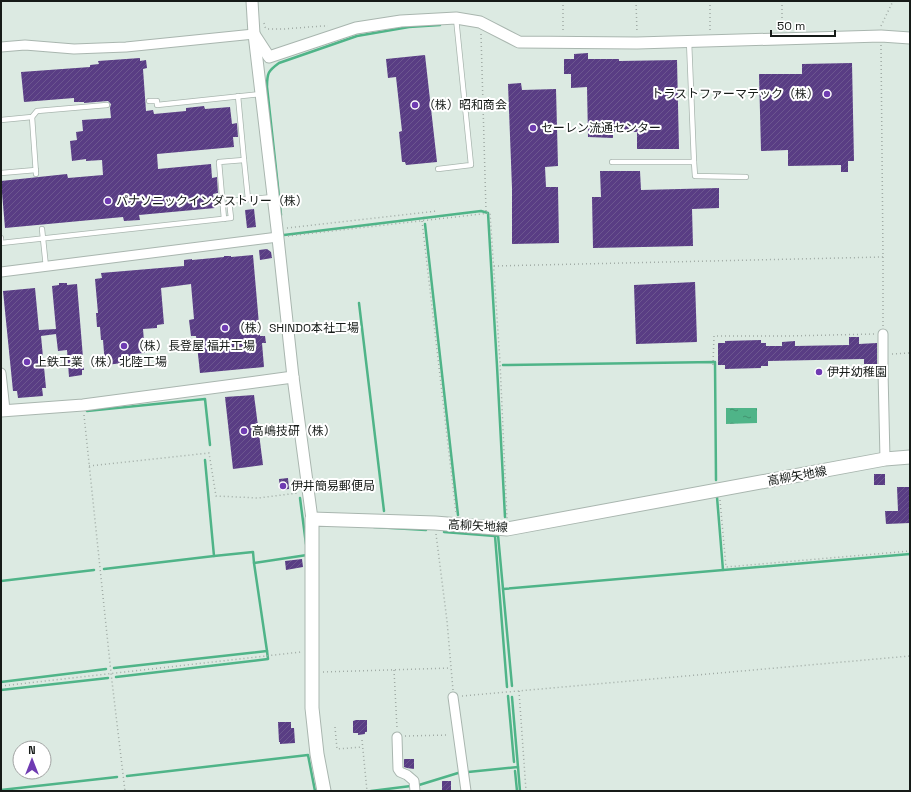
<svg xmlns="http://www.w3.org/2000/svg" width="911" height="792" viewBox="0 0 911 792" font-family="'Space Grotesk','Noto Sans JP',sans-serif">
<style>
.water{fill:url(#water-ripples)}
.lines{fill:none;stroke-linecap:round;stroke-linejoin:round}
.stream{stroke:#4fb488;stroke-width:2.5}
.building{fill:url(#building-hatch)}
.service-casing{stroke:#a9b6af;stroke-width:6}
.minor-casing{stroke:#a9b6af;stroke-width:11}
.tertiary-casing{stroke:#a9b6af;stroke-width:13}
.secondary-casing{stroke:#a9b6af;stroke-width:15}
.path{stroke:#a0aba5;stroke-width:1.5;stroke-dasharray:1 3;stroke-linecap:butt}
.service{stroke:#fff;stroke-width:4.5}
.minor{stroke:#fff;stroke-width:9}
.tertiary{stroke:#fff;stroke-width:11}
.secondary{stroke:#fff;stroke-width:13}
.poi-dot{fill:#6f3bb2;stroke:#fff;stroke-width:1.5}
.labels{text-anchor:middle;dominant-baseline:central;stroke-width:4;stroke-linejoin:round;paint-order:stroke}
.poi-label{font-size:12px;fill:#161b18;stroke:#fff;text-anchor:start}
.street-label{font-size:12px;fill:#161b18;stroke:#fff}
</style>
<defs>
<pattern id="water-ripples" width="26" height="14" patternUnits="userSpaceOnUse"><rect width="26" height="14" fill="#4fb488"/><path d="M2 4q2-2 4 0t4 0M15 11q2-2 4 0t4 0" fill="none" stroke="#41926e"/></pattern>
<pattern id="building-hatch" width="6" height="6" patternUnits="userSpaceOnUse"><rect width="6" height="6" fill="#593d84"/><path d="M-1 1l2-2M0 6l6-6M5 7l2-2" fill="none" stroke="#6c568f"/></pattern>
</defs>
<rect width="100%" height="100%" fill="#dceae2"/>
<polygon class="water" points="726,408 757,408 757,423 726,424"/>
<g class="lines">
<g class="stream">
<path d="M281,215L267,87C267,73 268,71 279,63L357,36L409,27L440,25"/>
<polyline points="424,218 481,211 488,213 497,366 505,517"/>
<polyline points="425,224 458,515"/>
<polyline points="284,235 424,218"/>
<polyline points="359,303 384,511"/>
<polyline points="503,365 715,362 716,480"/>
<polyline points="87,411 205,399 210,445"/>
<polyline points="717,497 723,570"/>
<polyline points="300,498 306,544"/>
<polyline points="374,527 426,530"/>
<polyline points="444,532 495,536 498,535 512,686"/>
<polyline points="495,536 507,687"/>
<polyline points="214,556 253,552 254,563 307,555"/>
<polyline points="104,569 214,556 205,460"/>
<polyline points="1,581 94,570"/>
<polyline points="503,589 910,554"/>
<polyline points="114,668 267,651 254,563"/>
<polyline points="116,677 268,659 267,651"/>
<polyline points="1,682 106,669"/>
<polyline points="1,690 108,678"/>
<polyline points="508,696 514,762"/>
<polyline points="512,697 518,767"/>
<polyline points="515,771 517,791"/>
<polyline points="468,772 518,767 520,791"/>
<polyline points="127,776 308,755 315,791"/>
<polyline points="419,785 458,773"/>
<polyline points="1,790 117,777"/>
<polyline points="371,791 411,786"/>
</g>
</g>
<g class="building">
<polygon points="588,53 588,59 619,59 619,61 677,60 679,149 637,149 637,132 613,132 613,138 588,137 587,87 571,88 571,74 564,74 564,59 574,59 574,54"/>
<polygon points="425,55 437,162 406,165 405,162 402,162 399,132 402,131 396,77 388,78 386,59"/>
<polygon points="140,58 140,61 146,60 147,68 143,69 146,111 153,110 154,114 186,111 186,108 204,106 205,109 230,107 232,124 237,123 238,137 233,137 234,147 157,154 158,169 211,164 212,178 217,177 218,193 213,194 215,208 139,215 140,220 124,221 123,217 5,228 1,181 67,174 68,178 103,175 102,160 86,161 86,159 72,161 70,141 77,140 76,132 83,131 82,120 111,118 110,108 111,104 108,101 84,103 84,102 74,102 74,98 24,102 21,72 90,67 90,65 99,64 98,61"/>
<polygon points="852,63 854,161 848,161 848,172 841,172 841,165 788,166 788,150 761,151 759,74 802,74 802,64"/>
<polygon points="521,83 522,90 556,89 558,166 545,167 546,187 558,187 559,243 512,244 512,188 508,84"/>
<polygon points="600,171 640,171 641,190 719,188 719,208 692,209 693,246 593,248 592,197 601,197"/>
<polygon points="254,209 256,227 247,228 245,210"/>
<polygon points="267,249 271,252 272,258 260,260 259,250"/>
<polygon points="253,255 260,336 265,336 266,343 262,343 264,367 200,373 196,336 191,336 189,320 194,319 191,284 161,288 164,324 157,325 157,328 143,329 145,353 133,354 133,362 105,365 103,340 101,340 100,327 97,327 96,313 98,313 95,279 102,278 101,273 184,266 184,260 192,259 192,260 224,257 224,256 231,256 231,257"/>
<polygon points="695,282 697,342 636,344 634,285"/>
<polygon points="59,283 67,283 67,285 77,284 84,370 82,370 82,375 69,377 67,350 58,351 56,334 41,336 46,388 42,388 43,396 18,398 17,391 13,391 3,291 35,288 39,330 56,329 52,286 59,285"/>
<polygon points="849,337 859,337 859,344 877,343 877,364 864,364 864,359 768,361 768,366 761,366 761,368 725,369 725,365 718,365 718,343 725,343 725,341 761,340 761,343 766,343 766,346 782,346 782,342 795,341 795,346 849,345"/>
<polygon points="254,395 263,465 233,469 225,397"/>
<rect x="874" y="474" width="11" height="11"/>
<polygon points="288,478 289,489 280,490 279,479"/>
<polygon points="897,487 910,487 910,523 886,524 885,511 898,511"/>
<polygon points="302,559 303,567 286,570 285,561"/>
<polygon points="356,720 367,720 367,732 365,732 365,734 358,735 358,733 353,733 353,721"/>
<polygon points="278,722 291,722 291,728 294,728 295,743 280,744 280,742 279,742"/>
<polygon points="404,759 414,759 414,769 407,768 404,767"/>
<rect x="442" y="781" width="9" height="10"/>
</g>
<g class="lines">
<defs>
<g id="service">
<polyline points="149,101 157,101 157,105 261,94"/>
<polyline points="32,117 36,174"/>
<polyline points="1,120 32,117 37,111 107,105"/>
<polyline points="244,160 248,199"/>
<polyline points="612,162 694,162 689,41"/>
<polyline points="694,162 695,176 746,177"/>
<polyline points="438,169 471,165 456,18"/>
<polyline points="1,173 36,170"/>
<polyline points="224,219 219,162 244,160 238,96"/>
<polyline points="42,229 46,267"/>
<polyline points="1,238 1,243 231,218 229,201 273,197"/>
</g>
<g id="minor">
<polyline points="1,47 25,45 74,49 126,47 254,34"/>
<polyline points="1,272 278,237"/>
<polyline points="883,334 883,371 885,459"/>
<polyline points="1,373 5,410"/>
<polyline points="453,697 466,791"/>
<polyline points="397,737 398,769 400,772 407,775 414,781 415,791"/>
</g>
<g id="tertiary">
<polyline points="252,1 254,34 277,229 293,377 312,519"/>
<polyline points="254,34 269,57 356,28 401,21 456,18 480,22 519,42 637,43 881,36 910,38"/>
<polyline points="1,411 83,405 293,377"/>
</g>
<polyline id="secondary" points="324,791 317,754 312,708 312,519 435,523 507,529 885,459 910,457"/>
</defs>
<use href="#service" class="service-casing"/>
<use href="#minor" class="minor-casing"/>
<use href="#tertiary" class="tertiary-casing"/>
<use href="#secondary" class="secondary-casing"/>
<g class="path">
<polyline points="563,1 563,33"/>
<polyline points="636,1 637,33"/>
<polyline points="710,1 710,31"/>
<polyline points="782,1 782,29"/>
<polyline points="264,23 265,27 267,29 284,29 322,26 328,26"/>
<polyline points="881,26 893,1"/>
<polyline points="481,34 486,211"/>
<polyline points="881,45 883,257 883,326"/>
<polyline points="422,221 456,513"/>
<polyline points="287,228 437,211"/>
<polyline points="288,236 490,213 500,362 507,519"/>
<polyline points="494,266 883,257"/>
<polyline points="892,354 910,353"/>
<polyline points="713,365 714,336 788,336 875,334"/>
<polyline points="84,415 111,673 125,791"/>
<polyline points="89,466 209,453 216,496 258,498 298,493"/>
<polyline points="720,500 726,567 910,551"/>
<polyline points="436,534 447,621 453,690"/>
<polyline points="394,670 397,728"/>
<polyline points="323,672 451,668"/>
<polyline points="1,686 301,652"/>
<polyline points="519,691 526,791"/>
<polyline points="462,696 910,656"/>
<polyline points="335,727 337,749 362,747"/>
<polyline points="405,736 449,735"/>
<polyline points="362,740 367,791"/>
</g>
<use href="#service" class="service"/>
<use href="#minor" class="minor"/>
<use href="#tertiary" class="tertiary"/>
<use href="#secondary" class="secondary"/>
</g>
<g class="poi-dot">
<circle cx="827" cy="94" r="4"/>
<circle cx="415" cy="105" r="4"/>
<circle cx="533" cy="128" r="4"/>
<circle cx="108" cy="201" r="4"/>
<circle cx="225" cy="328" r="4"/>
<circle cx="124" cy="346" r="4"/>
<circle cx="27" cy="362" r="4"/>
<circle cx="819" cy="372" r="4"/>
<circle cx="244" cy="431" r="4"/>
<circle cx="283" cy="486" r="4"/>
</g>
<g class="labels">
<g class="poi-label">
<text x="819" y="94" text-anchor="end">トラストファーマテック（株）</text>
<text x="423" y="105">（株）昭和商会</text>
<text x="541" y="128">セーレン流通センター</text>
<text x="116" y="201">パナソニックインダストリー（株）</text>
<text x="233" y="328">（株）SHINDO本社工場</text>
<text x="132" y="346">（株）長登屋 福井工場</text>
<text x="35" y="362">上鉄工業（株）北陸工場</text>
<text x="827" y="372">伊井幼稚園</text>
<text x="252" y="431">高嶋技研（株）</text>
<text x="291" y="486">伊井簡易郵便局</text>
</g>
<g class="street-label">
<text transform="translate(797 476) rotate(-10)">高柳矢地線</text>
<text transform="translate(478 526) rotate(3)">高柳矢地線</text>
</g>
</g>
<rect width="911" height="792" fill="none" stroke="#161b18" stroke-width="4"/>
<g transform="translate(32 760)"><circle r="19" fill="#ffffff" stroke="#a2a4a3"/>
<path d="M0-3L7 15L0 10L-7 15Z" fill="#6f3bb2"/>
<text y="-6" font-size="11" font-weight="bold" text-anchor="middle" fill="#161b18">N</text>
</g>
<path d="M771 30v6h64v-6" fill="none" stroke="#161b18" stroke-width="2"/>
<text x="777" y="30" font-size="12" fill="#161b18" stroke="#ffffff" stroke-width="3" paint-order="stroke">50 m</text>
</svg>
